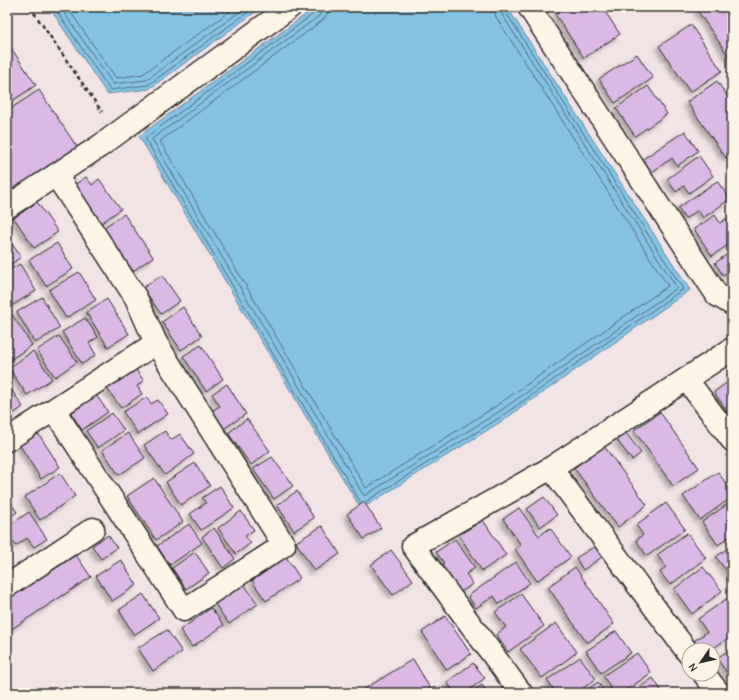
<svg xmlns="http://www.w3.org/2000/svg" width="739" height="700" viewBox="0 0 739 700" font-family="'Comic Neue',sans-serif">
<style>
.water{fill:#85c3e5;stroke:#61869b}
.lines{fill:none;stroke-linecap:round;stroke-linejoin:round}
.shore{stroke:#4f6875;stroke-width:1}
.building{fill:#dcb9e4;stroke:#2b2b2b;filter:url(#shadow)}
.minor-casing{stroke:#2b2b2b;stroke-width:25}
.path{stroke:#2b2b2b;stroke-width:2.5;stroke-dasharray:4 3;stroke-linecap:butt}
.minor{stroke:#fcf5e5;stroke-width:22}
</style>
<defs>
<filter id="shadow"><feDropShadow dx="-3.5" dy="3.5" stdDeviation="2" flood-color="#0004"/></filter>
</defs>
<rect width="100%" height="100%" fill="#f2e3e5"/>
<filter id="ink" filterUnits="userSpaceOnUse"><feTurbulence type="fractalNoise" baseFrequency=".025" numOctaves="2"/><feDisplacementMap in="SourceGraphic" scale="8" xChannelSelector="R" yChannelSelector="G"/><feConvolveMatrix kernelMatrix="1 2 1 2 8 2 1 2 1" color-interpolation-filters="sRGB"/></filter>
<g filter="url(#ink)">
<g class="water">
<polygon points="49,7 262,7 149,89 107,94"/>
<polygon points="316,7 507,7 690,290 502,421 361,509 139,136"/>
</g>
<g class="lines">
<g class="shore">
<polyline points="54,7 110,90 148,85 255,7"/>
<polyline points="60,7 113,84 146,80 246,7"/>
<polyline points="67,7 116,78 143,74 236,7"/>
<polyline points="318,7 316,12 145,138 361,503"/>
<polyline points="323,7 319,16 152,139 364,496 497,413 677,288 501,13 499,7"/>
<polyline points="329,7 327,14 323,20 160,141 366,488 493,408 668,286 496,17 493,7"/>
<polyline points="365,502 499,418 683,289 505,11 504,7"/>
</g>
</g>
<g class="building">
<polygon points="565,7 602,7 620,34 584,58 555,14"/>
<polygon points="702,7 732,7 732,57 730,58 697,10"/>
<polygon points="691,25 722,71 690,92 659,46"/>
<polygon points="7,42 36,85 12,101 7,95"/>
<polygon points="637,54 653,78 615,103 599,79"/>
<polygon points="717,81 732,103 732,154 726,158 687,102"/>
<polygon points="648,86 667,114 635,136 616,108"/>
<polygon points="39,90 79,150 7,198 7,111"/>
<polygon points="685,131 698,151 677,166 672,158 652,172 643,159"/>
<polygon points="699,156 713,176 689,193 684,186 676,192 667,179"/>
<polygon points="86,177 92,185 99,179 121,209 100,224 73,186"/>
<polygon points="717,181 730,199 703,218 698,210 685,219 678,208"/>
<polygon points="37,202 58,232 34,248 14,218"/>
<polygon points="124,214 153,257 133,271 103,228"/>
<polygon points="715,215 720,223 732,215 732,242 712,256 694,229"/>
<polygon points="7,237 21,257 7,267"/>
<polygon points="57,243 73,269 46,286 29,260"/>
<polygon points="732,251 732,278 728,272 723,275 715,263"/>
<polygon points="20,264 36,291 11,306 7,299 7,271"/>
<polygon points="79,272 96,300 66,318 49,290"/>
<polygon points="162,275 180,301 161,314 143,288"/>
<polygon points="42,297 60,328 35,343 17,312"/>
<polygon points="107,299 129,334 108,347 86,312"/>
<polygon points="7,307 32,345 7,362"/>
<polygon points="183,307 202,336 181,350 162,322"/>
<polygon points="85,318 98,337 89,343 96,355 82,364 62,332"/>
<polygon points="59,336 77,362 55,377 37,350"/>
<polygon points="201,345 223,379 206,391 183,356"/>
<polygon points="33,351 52,379 27,395 9,368"/>
<polygon points="134,367 144,381 137,386 142,394 121,408 106,387"/>
<polygon points="732,379 732,418 714,392"/>
<polygon points="7,383 23,407 7,418"/>
<polygon points="227,384 246,414 222,430 210,412 220,406 212,394"/>
<polygon points="96,395 108,412 82,430 71,413"/>
<polygon points="147,397 151,404 158,400 168,414 138,434 123,412"/>
<polygon points="660,412 699,468 673,486 634,430"/>
<polygon points="112,413 124,430 98,448 86,431"/>
<polygon points="247,419 270,451 251,465 228,433"/>
<polygon points="165,431 171,440 180,434 194,454 165,475 144,445"/>
<polygon points="38,433 60,467 41,479 19,444"/>
<polygon points="128,433 145,458 119,475 102,450"/>
<polygon points="626,433 641,453 632,460 617,440"/>
<polygon points="604,446 647,505 618,527 574,468"/>
<polygon points="272,457 293,486 274,499 253,469"/>
<polygon points="195,463 210,486 181,505 166,482"/>
<polygon points="718,472 732,492 732,497 700,520 683,496"/>
<polygon points="60,473 75,496 40,520 25,497"/>
<polygon points="154,478 183,522 156,540 127,496"/>
<polygon points="220,486 234,508 201,530 190,514 206,503 202,498"/>
<polygon points="297,491 314,518 294,531 277,505"/>
<polygon points="544,497 557,515 540,527 527,509"/>
<polygon points="7,498 17,512 7,519"/>
<polygon points="732,501 732,535 718,545 702,522"/>
<polygon points="364,502 381,528 364,539 347,514"/>
<polygon points="666,503 685,529 647,556 636,540 643,535 636,525"/>
<polygon points="519,508 539,536 550,528 571,557 537,581 515,549 521,545 503,519"/>
<polygon points="241,511 254,530 245,536 251,543 236,554 218,528"/>
<polygon points="29,512 47,539 34,547 27,538 16,546 7,534 7,527"/>
<polygon points="483,520 506,555 482,571 459,535"/>
<polygon points="189,524 202,543 170,565 157,546"/>
<polygon points="322,526 340,554 314,571 296,542"/>
<polygon points="214,528 235,559 223,568 202,537"/>
<polygon points="687,533 706,558 670,585 660,572 666,567 657,555"/>
<polygon points="108,535 117,548 101,559 92,546"/>
<polygon points="455,539 475,568 466,574 473,584 458,594 439,566 444,563 436,552"/>
<polygon points="732,545 732,578 716,557"/>
<polygon points="595,546 602,557 583,570 576,558"/>
<polygon points="391,550 413,580 393,595 371,565"/>
<polygon points="195,552 209,573 186,589 172,568"/>
<polygon points="76,555 91,577 7,632 7,600"/>
<polygon points="286,557 300,578 266,601 252,581"/>
<polygon points="121,560 137,585 112,601 96,576"/>
<polygon points="516,562 530,583 499,604 494,596 476,608 468,596"/>
<polygon points="575,567 614,624 587,643 548,587"/>
<polygon points="703,567 722,591 692,614 674,589"/>
<polygon points="244,584 258,604 229,624 215,604"/>
<polygon points="143,594 159,618 134,635 119,610"/>
<polygon points="521,594 544,626 508,652 496,635 506,627 495,612"/>
<polygon points="732,595 732,635 711,650 701,650 694,641 707,632 698,619"/>
<polygon points="211,608 224,625 192,647 180,630"/>
<polygon points="445,616 471,654 447,670 422,632"/>
<polygon points="556,623 577,652 542,678 520,649"/>
<polygon points="167,630 182,652 153,671 138,648"/>
<polygon points="616,631 631,653 601,673 586,651"/>
<polygon points="732,648 732,678 731,679 717,658"/>
<polygon points="637,653 651,673 622,693 614,693 603,676"/>
<polygon points="580,657 596,679 576,693 556,693 547,680"/>
<polygon points="413,659 431,690 427,693 358,693"/>
<polygon points="473,663 485,678 465,693 455,693 447,682"/>
<polygon points="653,678 663,693 632,693"/>
<polygon points="598,682 606,693 583,693"/>
<polygon points="482,685 488,693 471,693"/>
</g>
<g class="lines">
<defs>
<g id="minor">
<polyline points="529,7 717,295 732,304"/>
<polyline points="7,207 100,146 290,7"/>
<polyline points="687,380 732,440"/>
<polyline points="54,410 184,610 284,545 156,343 136,298 56,175"/>
<polyline points="7,440 156,343"/>
<polyline points="551,468 689,654"/>
<polyline points="7,586 93,529"/>
<polyline points="704,674 719,693"/>
<polyline points="521,693 413,546 551,468 732,349"/>
</g>
</defs>
<use href="#minor" class="minor-casing"/>
<polyline class="path" points="30,7 102,112"/>
<use href="#minor" class="minor"/>
</g>
</g>
<rect width="739" height="700" fill="none" stroke="#fcf5e5" stroke-width="24"/>
<rect x="12" y="12" width="715" height="676" fill="none" stroke="#2b2b2b" stroke-width="1.5" filter="url(#ink)"/>
<g transform="translate(701 662) rotate(236)"><circle r="19" fill="#fcf5e5" stroke="#a8a49b"/>
<path d="M0-3L7 15L0 10L-7 15Z" fill="#2b2b2b"/>
<text y="-6" font-size="11" font-weight="bold" text-anchor="middle" fill="#2b2b2b">N</text>
</g>
</svg>
